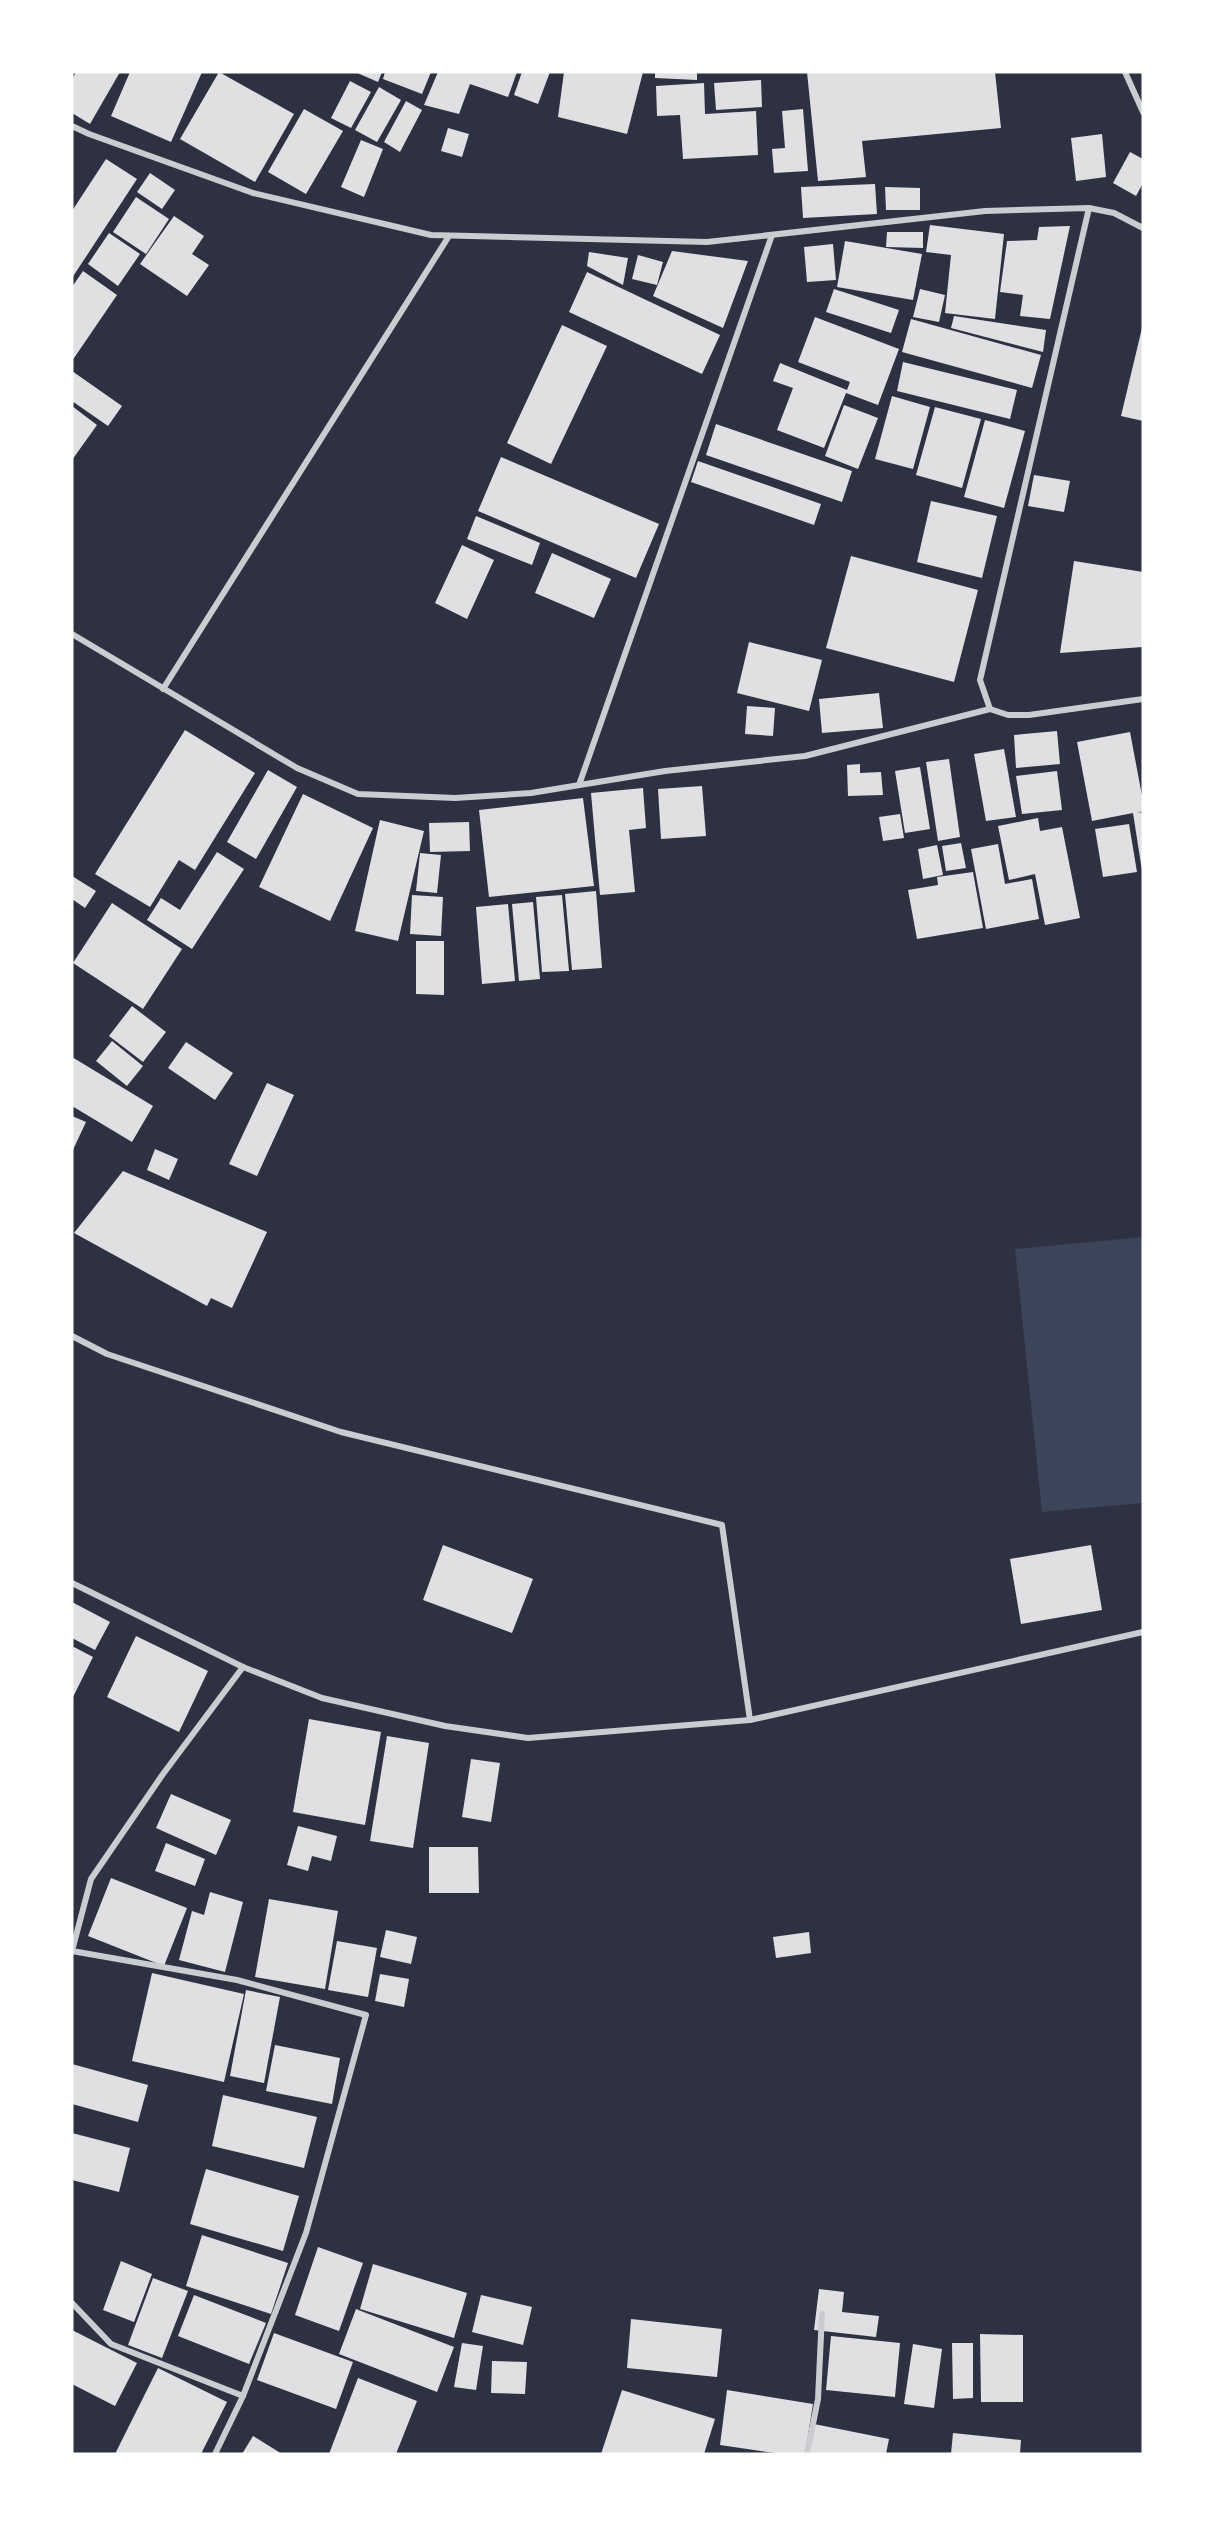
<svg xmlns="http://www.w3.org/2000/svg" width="1215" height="2526" viewBox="0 0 1215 2526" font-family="Jost,sans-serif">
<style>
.green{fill:#3c4559}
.building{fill:#e0e0e3}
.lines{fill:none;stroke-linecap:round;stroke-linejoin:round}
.minor{stroke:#caccd0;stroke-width:6}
</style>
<rect width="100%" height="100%" fill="#2d3142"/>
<polygon class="green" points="1143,1237 1143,1503 1042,1512 1015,1249"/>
<g class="building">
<polygon points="76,72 120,72 90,124 72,113 72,79"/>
<polygon points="130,72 202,72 171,142 111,116"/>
<polygon points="219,72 294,114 255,182 180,139"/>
<polygon points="355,72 382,72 378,82"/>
<polygon points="385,72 431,72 422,94 383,79"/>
<polygon points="438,72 517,72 508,97 470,84 459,114 424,105"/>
<polygon points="522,72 550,72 538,104 514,95"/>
<polygon points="564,72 643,72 627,134 558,117"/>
<polygon points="655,72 697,72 697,80 655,78"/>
<polygon points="807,72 995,72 1001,128 862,141 866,177 818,181"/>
<polygon points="761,80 762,107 716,110 714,83"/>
<polygon points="350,81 371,92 351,128 331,118"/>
<polygon points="704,83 705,114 756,111 758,155 683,159 680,115 657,116 656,86"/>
<polygon points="379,87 401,100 377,142 355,130"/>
<polygon points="406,101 422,110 400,152 384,142"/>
<polygon points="304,109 343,131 306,194 268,172"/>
<polygon points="803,109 808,171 774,173 772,149 785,148 782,111"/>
<polygon points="448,128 469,134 462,157 441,151"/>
<polygon points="1102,134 1106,177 1076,181 1071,138"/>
<polygon points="361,140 383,149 364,197 341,187"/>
<polygon points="1130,152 1143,159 1143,183 1136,196 1113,183"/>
<polygon points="106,159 137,179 72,278 72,211"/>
<polygon points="150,173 175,190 162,209 137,192"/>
<polygon points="875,184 877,214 803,218 801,187"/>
<polygon points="885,187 920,188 920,210 886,210"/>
<polygon points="136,197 169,219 146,254 113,232"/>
<polygon points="174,216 204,236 192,254 209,265 187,296 140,264"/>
<polygon points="930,225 1004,234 995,319 945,313 951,255 926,252"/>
<polygon points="1070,226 1050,319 1020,316 1023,295 1000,292 1007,241 1037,240 1039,227"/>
<polygon points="887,232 923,232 923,248 886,247"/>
<polygon points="109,233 140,254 118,286 88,264"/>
<polygon points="845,241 922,254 913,300 837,287"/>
<polygon points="833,244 836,280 807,282 804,247"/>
<polygon points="672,251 748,261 723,328 653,296"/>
<polygon points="589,252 628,258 623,285 587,266"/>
<polygon points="638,255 663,262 657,285 632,279"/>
<polygon points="83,271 117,295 72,361 72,287"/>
<polygon points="587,272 720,335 702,374 569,312"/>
<polygon points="834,289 899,310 891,333 826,312"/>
<polygon points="920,289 945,295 939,322 913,317"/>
<polygon points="954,316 1046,330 1043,352 951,328"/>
<polygon points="815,317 899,349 878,405 846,393 824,448 777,430 793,388 773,381 780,363 847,390 850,382 798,362"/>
<polygon points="911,319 1041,355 1032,388 902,352"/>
<polygon points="562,325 607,346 551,464 507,443"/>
<polygon points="1142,328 1143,328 1143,421 1121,416"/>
<polygon points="903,362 1017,390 1010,419 897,391"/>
<polygon points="72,371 122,406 108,426 72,401"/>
<polygon points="892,396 930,407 913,469 875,459"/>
<polygon points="844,405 878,418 858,469 825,456"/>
<polygon points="72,406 97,425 72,460"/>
<polygon points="935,407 981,419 962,488 916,475"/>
<polygon points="985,420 1025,431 1004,508 964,497"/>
<polygon points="716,424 852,471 842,502 706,455"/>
<polygon points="501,457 659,524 636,578 478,511"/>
<polygon points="698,461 821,504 814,525 691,482"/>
<polygon points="1034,475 1070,481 1064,512 1028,506"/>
<polygon points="931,501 997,516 982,578 917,562"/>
<polygon points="476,516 540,543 532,565 467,539"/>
<polygon points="462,545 494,560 467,619 435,603"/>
<polygon points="552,553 611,579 594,618 535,593"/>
<polygon points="851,556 978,590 954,682 826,648"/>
<polygon points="1074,561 1143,572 1143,647 1060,653"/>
<polygon points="749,642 822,660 809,711 737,693"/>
<polygon points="879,693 883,728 822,733 819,699"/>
<polygon points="747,706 775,708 773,736 745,734"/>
<polygon points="185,730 255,773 195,870 179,860 150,907 95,874"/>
<polygon points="1057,731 1060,764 1016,768 1014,735"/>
<polygon points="1130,732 1143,801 1143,811 1137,813 1143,812 1143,877 1133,813 1092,821 1077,742"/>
<polygon points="1004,749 1016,817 986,821 974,754"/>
<polygon points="949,759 960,837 938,841 926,762"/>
<polygon points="860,764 860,773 881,772 883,795 848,796 847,765"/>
<polygon points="920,767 930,829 905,833 895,771"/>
<polygon points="268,770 297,787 256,859 227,842"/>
<polygon points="1057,771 1062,810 1022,814 1016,776"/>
<polygon points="702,786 706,836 661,839 658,789"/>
<polygon points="643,788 646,828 629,830 635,892 600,895 591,793"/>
<polygon points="303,794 373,828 330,921 259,887"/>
<polygon points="583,798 594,886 489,897 479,810"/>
<polygon points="900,814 904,838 883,841 879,817"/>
<polygon points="1038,818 1040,831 1062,827 1080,918 1045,925 1035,874 1009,880 998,826"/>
<polygon points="380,820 424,831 398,941 355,931"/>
<polygon points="469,822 470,851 430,852 429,823"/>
<polygon points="1129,824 1137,872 1103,877 1095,829"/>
<polygon points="961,843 966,868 946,871 942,846"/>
<polygon points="998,844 1005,884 1032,879 1039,919 986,929 971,849"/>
<polygon points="937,845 943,875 923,879 918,849"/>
<polygon points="217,852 244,869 192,949 147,920 161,898 180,910"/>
<polygon points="420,853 441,855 437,893 416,891"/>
<polygon points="973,872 983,928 917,939 908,890 938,885 937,877"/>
<polygon points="72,876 96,891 85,908 72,899"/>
<polygon points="596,891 602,968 572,970 565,894"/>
<polygon points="412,895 443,897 441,936 410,934"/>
<polygon points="562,895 569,971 542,972 536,897"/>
<polygon points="533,902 540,979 519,981 512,904"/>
<polygon points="112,903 182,949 143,1009 73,963"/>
<polygon points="508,904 515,981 482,984 476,907"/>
<polygon points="416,941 444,941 444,995 416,994"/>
<polygon points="132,1006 166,1032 143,1062 109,1036"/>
<polygon points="112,1041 143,1066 127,1086 96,1061"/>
<polygon points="186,1042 233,1073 215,1100 168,1068"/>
<polygon points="72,1057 153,1106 132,1142 72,1106"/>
<polygon points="267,1083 294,1095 257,1176 229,1164"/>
<polygon points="72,1116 86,1122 72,1152"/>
<polygon points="155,1149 178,1159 169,1180 147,1170"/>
<polygon points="123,1171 267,1232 232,1308 211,1298 207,1306 74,1233"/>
<polygon points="443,1545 533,1579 512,1633 423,1600"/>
<polygon points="1091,1545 1102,1610 1021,1624 1010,1559"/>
<polygon points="72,1602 110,1622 95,1650 72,1638"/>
<polygon points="136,1636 208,1671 179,1732 107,1697"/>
<polygon points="74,1647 93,1657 72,1699 72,1650"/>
<polygon points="309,1719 381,1732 365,1825 293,1812"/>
<polygon points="387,1736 429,1743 413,1848 370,1841"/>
<polygon points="471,1759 500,1763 491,1822 462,1817"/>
<polygon points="171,1794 231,1820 216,1855 156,1828"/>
<polygon points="298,1826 337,1836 331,1861 312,1856 308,1871 287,1865"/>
<polygon points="166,1843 205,1859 195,1886 155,1871"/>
<polygon points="429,1847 478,1847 479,1893 429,1893"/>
<polygon points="111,1878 187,1908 164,1966 88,1936"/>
<polygon points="210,1892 243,1902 225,1972 179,1960 192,1911 204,1915"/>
<polygon points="269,1899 338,1911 325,1989 255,1977"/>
<polygon points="386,1930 417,1937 411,1964 380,1957"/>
<polygon points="809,1932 811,1953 776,1958 773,1937"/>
<polygon points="337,1941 377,1948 368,1997 328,1990"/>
<polygon points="152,1973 244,1994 224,2082 132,2061"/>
<polygon points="380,1974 409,1979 404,2007 375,2001"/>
<polygon points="246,1990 280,1997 264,2083 230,2076"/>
<polygon points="275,2045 340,2058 332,2104 266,2091"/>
<polygon points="72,2064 148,2085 138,2122 72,2104"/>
<polygon points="223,2095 317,2117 304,2168 212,2146"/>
<polygon points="72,2133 130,2148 119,2192 72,2180"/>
<polygon points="206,2169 299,2196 283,2251 190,2224"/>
<polygon points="202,2235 288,2263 271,2314 186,2286"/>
<polygon points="318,2247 363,2263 339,2331 295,2315"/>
<polygon points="121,2261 152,2274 134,2322 103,2310"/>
<polygon points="373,2264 467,2293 454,2338 360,2309"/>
<polygon points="153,2278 188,2291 162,2358 128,2345"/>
<polygon points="819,2289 844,2292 842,2312 879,2316 876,2337 814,2330"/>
<polygon points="194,2295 266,2323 249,2364 178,2336"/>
<polygon points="481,2295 532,2307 523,2345 472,2332"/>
<polygon points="356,2309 454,2347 437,2392 339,2354"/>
<polygon points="631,2319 722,2329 717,2377 627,2368"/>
<polygon points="72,2330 137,2363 115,2406 72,2384"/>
<polygon points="274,2333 353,2362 336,2409 257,2380"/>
<polygon points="980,2334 1023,2335 1023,2402 981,2402"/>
<polygon points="831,2336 900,2343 895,2397 826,2390"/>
<polygon points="462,2343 483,2346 476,2390 454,2387"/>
<polygon points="952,2343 973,2343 973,2398 953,2399"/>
<polygon points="913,2344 942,2349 934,2408 904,2404"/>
<polygon points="492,2361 527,2362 525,2394 491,2393"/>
<polygon points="158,2368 227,2402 201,2454 115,2454"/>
<polygon points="358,2378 417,2401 396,2454 329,2454"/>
<polygon points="622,2390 715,2419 704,2454 601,2454"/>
<polygon points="727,2390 813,2404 805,2454 781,2454 720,2445"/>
<polygon points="814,2424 889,2439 886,2454 808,2454"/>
<polygon points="953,2433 1021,2440 1020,2454 951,2454"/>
<polygon points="253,2436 282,2454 242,2454"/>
</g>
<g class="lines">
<g class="minor">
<polyline points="1125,72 1143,112"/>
<polyline points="72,126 89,134 253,193 431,235 707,242 985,211 1089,208 1114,213 1143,228"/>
<polyline points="72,634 297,768 358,794 455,798 531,793 665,771 805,756 990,709 1008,715 1029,715 1143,699"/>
<polyline points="163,689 449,236"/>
<polyline points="990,709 980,680 1089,208"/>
<polyline points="579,785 772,235"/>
<polyline points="72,1336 107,1354 341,1432 722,1525 750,1720"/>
<polyline points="72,1583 243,1667 322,1698 445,1726 528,1738 750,1720 1143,1632"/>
<polyline points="72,1951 237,1980 366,2015 306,2233 243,2396"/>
<polyline points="72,1951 91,1879 163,1774 243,1667"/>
<polyline points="72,2303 111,2344 243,2396 215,2454"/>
<polyline points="807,2454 818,2399 822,2314"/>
</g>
</g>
<rect width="1215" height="2526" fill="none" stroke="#ffffff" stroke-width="147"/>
</svg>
